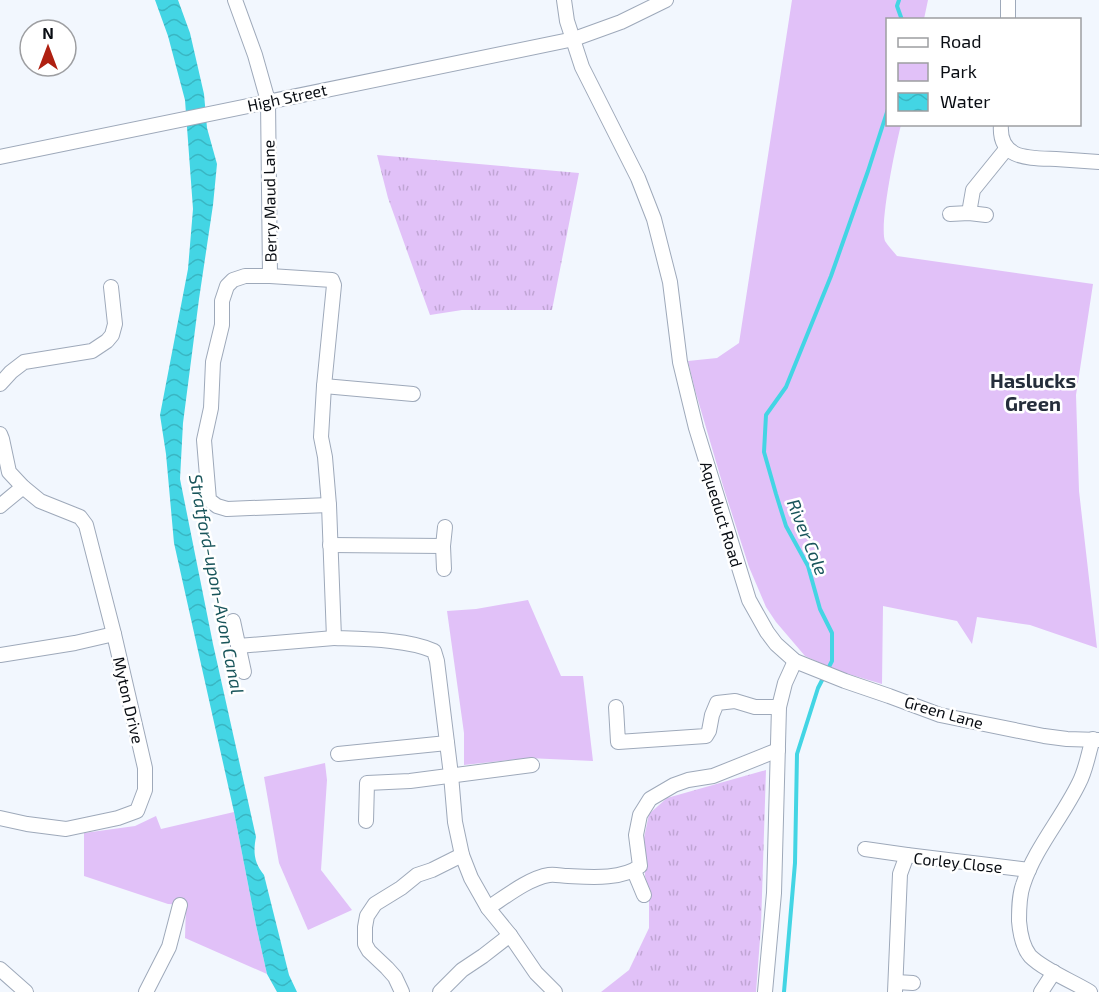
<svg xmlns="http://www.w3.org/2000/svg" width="1099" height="992" viewBox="0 0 1099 992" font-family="'Exo 2',sans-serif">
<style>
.grass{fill:url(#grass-tufts)}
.park{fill:#e1c1f8}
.water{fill:url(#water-waves)}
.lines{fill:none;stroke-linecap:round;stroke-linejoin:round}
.stream{stroke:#43d5e4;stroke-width:4}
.minor-casing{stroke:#9ea9ba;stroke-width:16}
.minor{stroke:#fff;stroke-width:14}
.labels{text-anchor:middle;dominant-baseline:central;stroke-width:5;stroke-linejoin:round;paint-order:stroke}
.street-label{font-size:16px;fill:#090d13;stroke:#fff}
.water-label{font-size:18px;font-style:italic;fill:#19555b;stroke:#fff}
.quarter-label{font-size:20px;font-weight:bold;fill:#252e3b;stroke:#fff}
</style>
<defs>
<pattern id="grass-tufts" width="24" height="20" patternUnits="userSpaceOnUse" patternTransform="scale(1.5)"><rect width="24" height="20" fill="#e1c1f8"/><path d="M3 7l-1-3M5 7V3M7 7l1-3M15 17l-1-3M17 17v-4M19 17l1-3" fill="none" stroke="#c0a5d4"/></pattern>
<pattern id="water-waves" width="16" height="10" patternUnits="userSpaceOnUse" patternTransform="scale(1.5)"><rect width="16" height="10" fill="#43d5e4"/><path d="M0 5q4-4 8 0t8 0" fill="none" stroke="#39b6c3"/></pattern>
</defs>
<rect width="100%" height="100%" fill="#f2f7fe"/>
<g class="grass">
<polygon points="377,155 579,173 552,310 462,310 430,315 388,198"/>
<polygon points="766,770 761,926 756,992 601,992 629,970 649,928 649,896 645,876 644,838 649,814 667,798"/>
</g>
<g class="park">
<path d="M792,0H928L924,19L888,20V124L901,125C896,144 879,225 885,241C888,246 893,251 897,256L1093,284L1076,395L1079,491L1097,648L1030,625L977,617L972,644L957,621L883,606L882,684L838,671L805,656L776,622L766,607L749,567L724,489L695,390L688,361L717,358L739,343Z"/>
<polygon points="528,600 561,676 583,676 593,761 528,758 464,765 464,733 447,611 476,609"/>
<polygon points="325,763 327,780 321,870 352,910 308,930 279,863 264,777"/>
<polygon points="234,812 256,925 267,974 185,938 186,905 168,904 84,876 84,833 135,826 156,816 161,829"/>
</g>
<path class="water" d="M155,0H178L190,33L204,94L207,128L217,164L213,205L199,299L183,423L180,479L213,644L256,837C253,852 254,863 264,875L289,975L297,992H277L267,974L256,925L234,812L174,543L166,454L160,415L188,269L193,209L185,100L168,36Z"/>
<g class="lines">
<g class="stream">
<polyline points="899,0 897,6 902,20"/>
<polyline points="784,992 795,863 797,754 818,688 832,661 832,633 820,609 808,566 786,526 776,494 764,452 766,415 786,387 831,276 868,171 888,109"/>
</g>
<defs>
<g id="minor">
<path d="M235,0L255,55L268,101L270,276L332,280L334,285L324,386L321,437L325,457L329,505L334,638C363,639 408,639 434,651L437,661L451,775L455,822L462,855L471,878L488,908L510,935L536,973L555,992"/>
<polyline points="564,0 567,21 582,67 638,178 654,219 670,282 680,362 696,428 749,600 767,632 776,644 795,661 845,681 889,696 940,715 1044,736 1067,739 1099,740"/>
<polyline points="1008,0 1008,20"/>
<path d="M1001,124C998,160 1029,158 1056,159C1070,160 1085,161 1099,162"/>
<polyline points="0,157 574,39 621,22 666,0"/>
<polyline points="969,213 973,190 1007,148"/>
<polyline points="950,214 969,213 986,215"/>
<polyline points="270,276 245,276 233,280 227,286 222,301 222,325 213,362 211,408 204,440 209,500 217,506 227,509 329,505"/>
<polyline points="0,384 11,372 24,362 92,351 107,341 112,335 115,324 111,287"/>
<polyline points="324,386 413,394"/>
<polyline points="0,434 2,439 9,472 23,487 40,501 80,517 86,525 114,634 145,768 145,790 137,811 118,818 66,829 27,824 0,818"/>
<polyline points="0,506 23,487"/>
<polyline points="330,545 443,546"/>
<polyline points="444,569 443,546 445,527"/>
<polyline points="233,621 244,672"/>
<polyline points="238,646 334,638"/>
<polyline points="0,655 75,643 114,634"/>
<polyline points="616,707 618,742 706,736 709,731 712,715 717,703 735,701 755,707 779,707"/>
<polyline points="338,754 447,743"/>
<polyline points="366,821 367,783 410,781 532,765"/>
<polyline points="865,849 907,855"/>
<polyline points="634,871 644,895"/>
<path d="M488,908C505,897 529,878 549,875C555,874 562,876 568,876C589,877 622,880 640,866L636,835L640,815L650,799L674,785L688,780L713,776L778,750"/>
<polyline points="0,969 26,992"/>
<polyline points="896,982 913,983"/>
<polyline points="146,992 169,947 180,905"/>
<polyline points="402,992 395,977 387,968 369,951 365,944 365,927 367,916 375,904 401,888 417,875 432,870 462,855"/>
<polyline points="440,992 462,970 483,956 510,935"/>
<polyline points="765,992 774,893 779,707 785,683 795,661"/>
<polyline points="895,992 900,874 907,855 1029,870"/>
<polyline points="1041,992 1054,972"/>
<path d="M1090,992C1072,981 1044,970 1030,956C1022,946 1020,933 1019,921C1019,909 1019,896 1023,885C1035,848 1062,818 1079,783C1086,770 1088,754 1093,739"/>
</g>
</defs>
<use href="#minor" class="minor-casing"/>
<use href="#minor" class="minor"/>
</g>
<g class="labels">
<g class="street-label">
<text transform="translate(287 97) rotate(-12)">High Street</text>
<text transform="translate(269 201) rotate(-91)">Berry Maud Lane</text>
<text transform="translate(722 514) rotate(73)">Aqueduct Road</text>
<text transform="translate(129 700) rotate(77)">Myton Drive</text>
<text transform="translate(944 712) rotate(16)">Green Lane</text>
<text transform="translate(958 862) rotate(6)">Corley Close</text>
</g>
<g class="water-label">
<text transform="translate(808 537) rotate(68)">River Cole</text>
<text transform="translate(217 584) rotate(79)">Stratford-upon-Avon Canal</text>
</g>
<g class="quarter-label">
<text x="1033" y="380">Haslucks<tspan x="1033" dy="23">Green</tspan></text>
</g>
</g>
<rect x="886" y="18" width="195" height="108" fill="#ffffff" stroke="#9d9ea1" stroke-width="1.5"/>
<rect x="898" y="38" width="30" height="9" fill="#ffffff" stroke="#9d9ea1" stroke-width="1.5"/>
<text x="940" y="48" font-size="18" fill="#090d13">Road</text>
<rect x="898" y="63" width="30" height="18" fill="#e1c1f8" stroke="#9d9ea1" stroke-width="1.5"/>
<text x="940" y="78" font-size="18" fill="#090d13">Park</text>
<rect x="898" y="93" width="30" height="18" fill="url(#water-waves)" stroke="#9d9ea1" stroke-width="1.5"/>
<text x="940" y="108" font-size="18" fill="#090d13">Water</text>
<g transform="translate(48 48)"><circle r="28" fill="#ffffff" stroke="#9d9ea1" stroke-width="1.5"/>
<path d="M0-4.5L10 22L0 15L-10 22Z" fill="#af2011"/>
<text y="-9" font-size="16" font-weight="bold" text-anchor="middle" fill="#090d13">N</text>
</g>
</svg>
